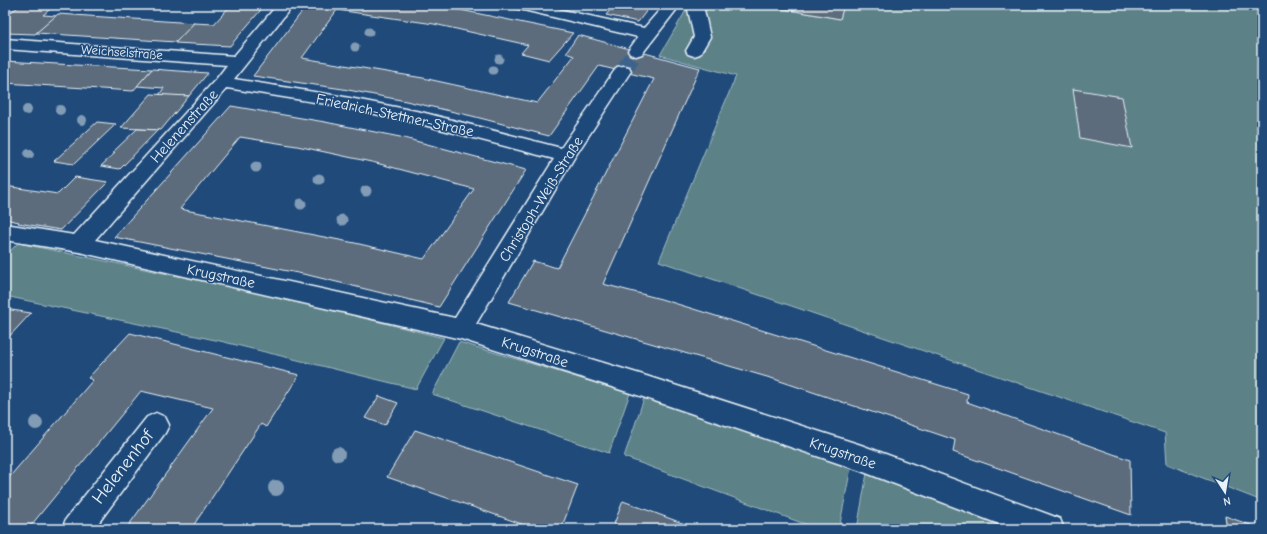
<svg xmlns="http://www.w3.org/2000/svg" width="1267" height="534" viewBox="0 0 1267 534" font-family="'Comic Neue',sans-serif">
<style>
.green{fill:#5c8288;stroke:#a2bac0}
.building{fill:#5c6c7c;stroke:#e8f1f8;fill-rule:evenodd}
.lines{fill:none;stroke-linecap:round;stroke-linejoin:round}
.minor-tunnel{stroke:#3d638d;stroke-width:16;stroke-dasharray:16 8;stroke-linecap:butt}
.minor-casing{stroke:#e8f1f8;stroke-width:3}
.minor{fill:#1f4a7a;fill-rule:evenodd}
.tree{fill:#829cb6}
.labels{text-anchor:middle;dominant-baseline:central;stroke-width:3;stroke-linejoin:round;paint-order:stroke}
.far-street-label{font-size:13px;fill:#e8f1f8;stroke:#1f4a7a}
.street-label{font-size:15px;fill:#e8f1f8;stroke:#1f4a7a}
.near-street-label{font-size:18px;fill:#e8f1f8;stroke:#1f4a7a}
</style>
<rect width="100%" height="100%" fill="#1f4a7a"/>
<filter id="ink" filterUnits="userSpaceOnUse"><feTurbulence type="fractalNoise" baseFrequency=".025" numOctaves="2"/><feDisplacementMap in="SourceGraphic" scale="8" xChannelSelector="R" yChannelSelector="G"/><feConvolveMatrix kernelMatrix="1 2 1 2 8 2 1 2 1" color-interpolation-filters="sRGB"/></filter>
<g filter="url(#ink)">
<g class="green">
<polygon points="689,5 761,5 840,19 844,5 1262,5 1262,501 1167,464 1165,433 659,261 736,76 660,55"/>
<polygon points="18,243 279,297 444,338 416,389 220,341 5,296 5,256"/>
<polygon points="459,342 630,393 609,453 432,394"/>
<polygon points="644,398 851,467 839,529 818,529 624,457"/>
<polygon points="867,473 1017,529 857,529"/>
</g>
<g class="building">
<polygon points="21,5 55,5 43,15 57,16 35,34 5,33 5,16"/>
<polygon points="231,5 265,5 230,46 175,43 193,23 214,24"/>
<polygon points="307,5 436,5 573,33 549,60 521,53 528,45 434,24 337,10 302,58 423,78 537,103 574,56 566,53 578,35 700,68 603,284 661,299 968,394 967,402 1130,460 1131,515 953,452 955,440 774,379 509,302 533,261 557,268 654,79 599,66 549,136 472,116 406,101 343,89 253,76"/>
<polygon points="614,5 651,5 638,22 606,15"/>
<polygon points="762,5 844,5 840,19"/>
<polygon points="58,14 194,23 176,42 36,33"/>
<polygon points="5,61 75,65 152,69 133,91 5,83"/>
<polygon points="152,69 178,71 208,73 189,96 159,95 164,88 137,86"/>
<polygon points="1073,89 1122,97 1132,148 1080,138"/>
<polygon points="151,94 189,96 161,130 121,128"/>
<path d="M231,106L325,122L400,137L526,170L439,307L308,275L114,237ZM240,137L297,146L376,163L474,189L424,259L355,243L180,209Z"/>
<polygon points="97,122 116,124 74,164 54,161"/>
<polygon points="137,129 158,130 120,169 101,166 115,153 112,153"/>
<polygon points="75,177 108,182 61,230 24,224 18,223 19,222 5,219 5,186 58,194"/>
<polygon points="5,309 31,313 5,341"/>
<polygon points="130,333 299,375 266,427 261,424 191,529 126,529 213,408 141,391 28,529 5,529 5,482 93,380 88,378"/>
<polygon points="379,396 398,403 385,425 365,418"/>
<polygon points="415,430 578,485 561,529 536,529 387,477"/>
<polygon points="623,501 663,516 698,529 612,529"/>
<polygon points="1225,516 1262,529 1227,529"/>
</g>
<g class="lines">
<polyline class="minor-tunnel" points="623,71 636,51"/>
<defs>
<g id="minor">
<path d="M277,5H293L234,79L339,96L421,112L561,148L617,67L623,66L629,67L631,71L574,158L476,324L640,374L861,445L1050,515L1060,519L1064,529H1012L861,471L640,396L461,339L79,252L5,240V224L74,235L217,78L227,65L5,49V39L234,56ZM227,88L339,106L420,124L554,159L455,318L95,240Z"/>
<polygon points="512,5 540,5 644,28 664,5 680,5 642,54 636,56 630,54 628,51 638,37 515,8"/>
<polygon points="687,5 703,5 710,37 700,54 694,56 688,54 686,51 694,37"/>
<polygon points="156,413 165,417 169,425 165,433 94,529 62,529 66,519 147,417"/>
</g>
</defs>
<use href="#minor" class="minor-casing"/>
<use href="#minor" class="minor"/>
</g>
<g class="tree">
<circle cx="369" cy="32" r="4.5"/>
<circle cx="355" cy="47" r="4.5"/>
<circle cx="499" cy="59" r="4.5"/>
<circle cx="493" cy="70" r="4.5"/>
<circle cx="27" cy="110" r="5"/>
<circle cx="60" cy="110" r="5"/>
<circle cx="82" cy="120" r="5"/>
<circle cx="29" cy="154" r="5"/>
<circle cx="256" cy="167" r="5.5"/>
<circle cx="319" cy="179" r="5.5"/>
<circle cx="366" cy="191" r="5.5"/>
<circle cx="301" cy="204" r="5.5"/>
<circle cx="342" cy="220" r="5.5"/>
<circle cx="36" cy="423" r="7"/>
<circle cx="338" cy="454" r="7"/>
<circle cx="276" cy="488" r="8"/>
</g>
</g>
<g class="labels">
<g class="far-street-label">
<text transform="translate(122 52) rotate(4)">Weichselstraße</text>
</g>
<g class="street-label">
<text transform="translate(395 115) rotate(12)">Friedrich-Stettner-Straße</text>
<text transform="translate(184 126) rotate(-48)">Helenenstraße</text>
<text transform="translate(541 199) rotate(-58)">Christoph-Weiß-Straße</text>
<text transform="translate(221 276) rotate(12)">Krugstraße</text>
<text transform="translate(535 352) rotate(18)">Krugstraße</text>
<text transform="translate(843 453) rotate(19)">Krugstraße</text>
</g>
<g class="near-street-label">
<text transform="translate(123 467) rotate(-52)">Helenenhof</text>
</g>
</g>
<rect width="1267" height="534" fill="none" stroke="#1f4a7a" stroke-width="20"/>
<rect x="10" y="10" width="1247" height="514" fill="none" stroke="#e8f1f8" stroke-width="1.5" filter="url(#ink)"/>
<g transform="translate(1225 492) rotate(168)" stroke="#1f4a7a" stroke-width="3" paint-order="stroke">
<path d="M0-3L7 15L0 10L-7 15Z" fill="#e8f1f8"/>
<text y="-6" font-size="11" font-weight="bold" text-anchor="middle" fill="#e8f1f8">N</text>
</g>
</svg>
